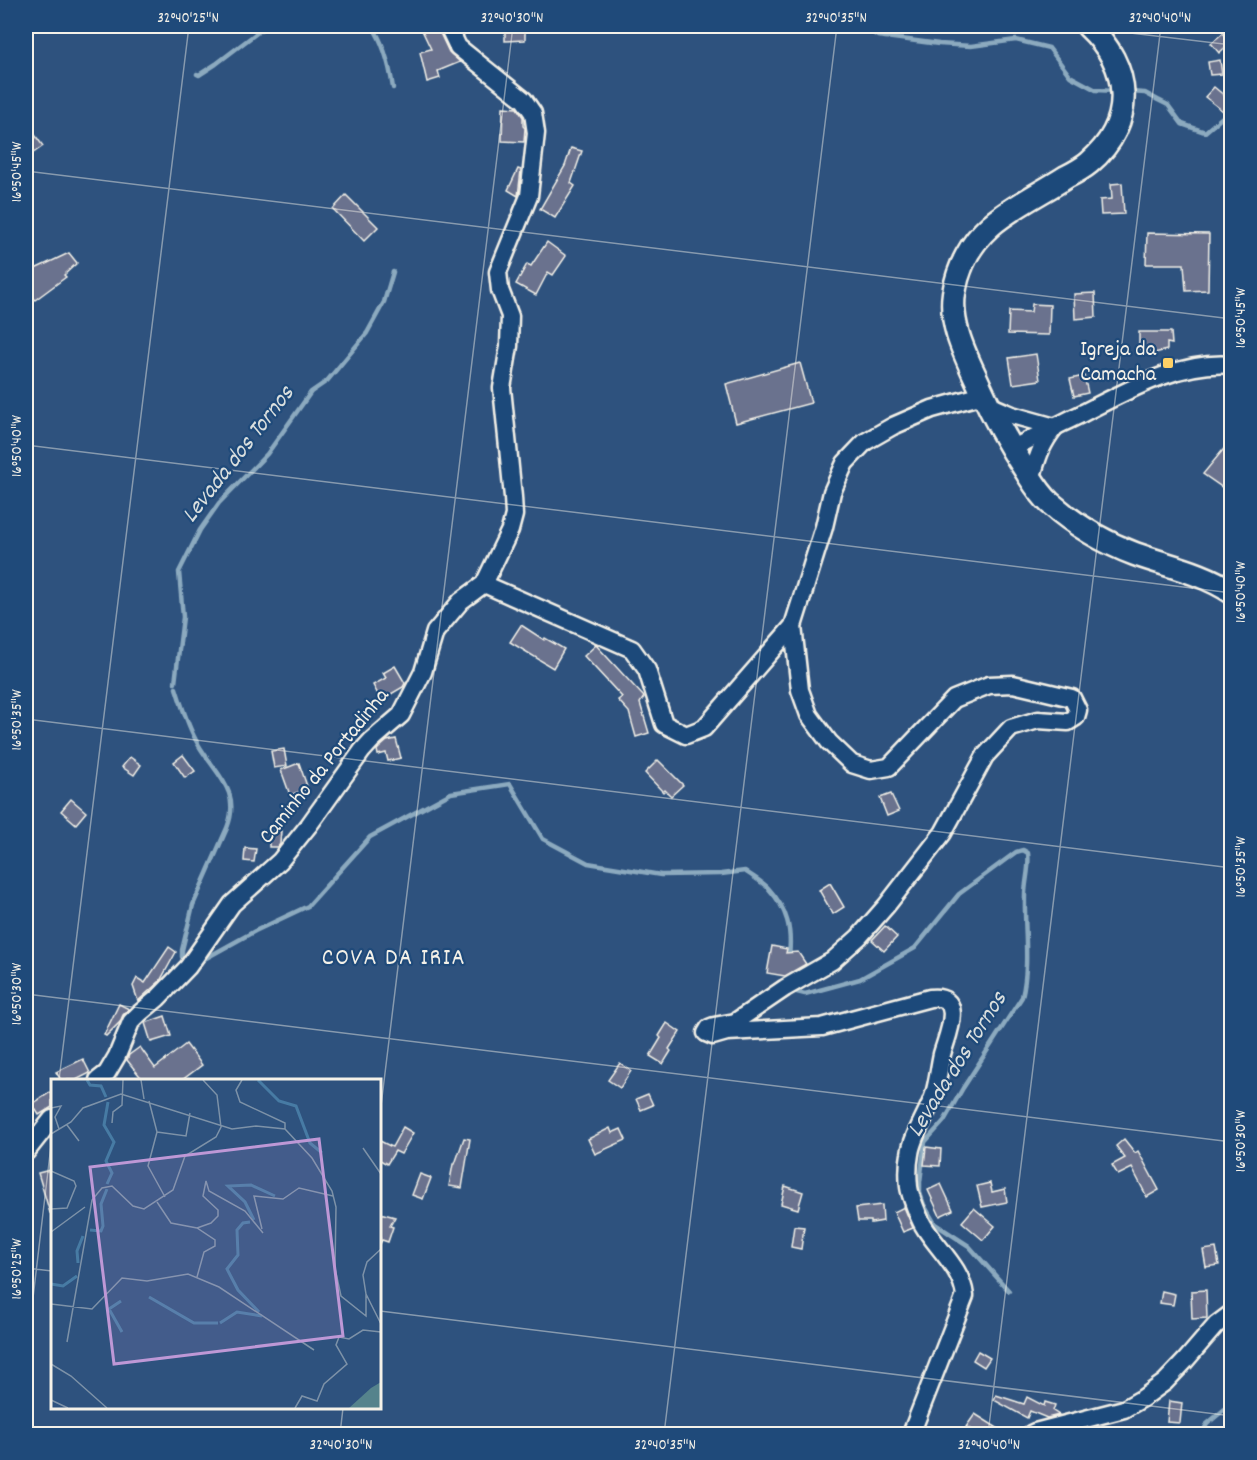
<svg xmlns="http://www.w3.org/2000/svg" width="1257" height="1460" viewBox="0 0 1257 1460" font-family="Dekko,sans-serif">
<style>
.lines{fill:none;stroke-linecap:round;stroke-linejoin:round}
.stream{stroke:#8caabf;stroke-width:4.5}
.building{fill:#6b728e;stroke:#f4f1e8;stroke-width:1.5}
.minor-casing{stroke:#f4f1e8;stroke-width:21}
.secondary-casing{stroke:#f4f1e8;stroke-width:27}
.minor{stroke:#1f4a7a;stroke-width:16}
.secondary{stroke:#1f4a7a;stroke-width:22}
.ticks{fill:none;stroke:#f4f1e8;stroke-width:1.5;stroke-opacity:0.45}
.poi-dot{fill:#ffd166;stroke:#1f4a7a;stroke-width:2}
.labels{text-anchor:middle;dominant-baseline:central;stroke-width:4.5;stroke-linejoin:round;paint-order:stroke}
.poi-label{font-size:22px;fill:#f4f1e8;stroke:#1f4a7a;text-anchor:end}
.street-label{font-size:22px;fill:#f4f1e8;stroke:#1f4a7a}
.water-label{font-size:24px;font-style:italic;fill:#dadfde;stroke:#1f4a7a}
.neighbourhood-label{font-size:24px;letter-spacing:1.5px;fill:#f4f1e8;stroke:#1f4a7a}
.inset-river{fill:none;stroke:#477ba4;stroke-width:3}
.inset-road{fill:none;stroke:#7d92a8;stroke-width:1.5}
.view{fill:#be98d6;fill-opacity:0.15;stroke:#be98d6;stroke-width:3}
.inset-edge{fill:none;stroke:#f4f1e8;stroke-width:3}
.neatline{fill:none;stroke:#f4f1e8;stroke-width:2}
.ticks-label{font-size:15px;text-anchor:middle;fill:#f4f1e8}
</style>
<rect width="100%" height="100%" fill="#2e527e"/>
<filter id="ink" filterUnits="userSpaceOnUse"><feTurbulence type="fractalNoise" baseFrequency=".0167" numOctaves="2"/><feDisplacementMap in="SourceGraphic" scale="12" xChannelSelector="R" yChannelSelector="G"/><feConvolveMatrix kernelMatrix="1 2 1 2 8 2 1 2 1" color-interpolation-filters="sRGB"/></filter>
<g filter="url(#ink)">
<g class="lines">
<g class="stream">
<path d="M372,26C384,43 390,68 393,88"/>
<polyline points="862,26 878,36 939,44 971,46 1016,40 1049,48 1070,76 1096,90 1115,91"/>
<polyline points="197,74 199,75 216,64 262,29 271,26"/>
<polyline points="1130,92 1145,93 1158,100 1168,105 1182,124 1205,132 1232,109"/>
<polyline points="175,683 183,617 179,572 200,530 219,503 267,454 311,392 327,381 367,333 384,302 393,272"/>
<path d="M176,688C182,707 188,727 198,744C215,774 242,790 227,828L193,905L182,950V957L186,961"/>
<path d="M199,962L255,931L308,906L370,837L451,793L510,784L543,839L588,863L661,875L721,874L745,871C753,877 763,882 769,889C788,910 792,930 789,957"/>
<path d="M794,989L797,992L805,994L860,979L915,948L959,894L1016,852L1023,850L1028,853C1030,868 1025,881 1025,895C1024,929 1030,964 1022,997L963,1088L944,1121L925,1142L920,1182V1193L924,1205L935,1224L969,1246L1009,1291"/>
<polyline points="1202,1434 1207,1424 1232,1403"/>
</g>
</g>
<g class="building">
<polygon points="420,26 438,26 439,31 449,52 460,62 438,71 440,78 427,82 420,52 431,49"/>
<polygon points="505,26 525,26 525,40 505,41"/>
<polygon points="1223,33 1231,42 1219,53 1211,43"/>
<polygon points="1220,60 1222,74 1210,75 1208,62"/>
<polygon points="1214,87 1231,101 1223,111 1205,97"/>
<polygon points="503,107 517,108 523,117 523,126 525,128 524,142 502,141"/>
<polygon points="35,135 43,146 26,158 26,142"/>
<polygon points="571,148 582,151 571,183 575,186 555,218 540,209 565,166"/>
<polygon points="518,169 521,170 518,196 508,190"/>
<polygon points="1122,183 1124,214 1101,215 1100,200 1112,199 1111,184"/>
<polygon points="346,195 378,227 364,241 333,209"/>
<polygon points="1147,233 1209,234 1208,290 1186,291 1184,264 1146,264"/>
<polygon points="547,242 566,256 553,275 548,272 536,295 516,284 527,264 531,266"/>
<polygon points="69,253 77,263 64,275 66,277 35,300 26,287 26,269 32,264 35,269"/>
<polygon points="1095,293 1096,317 1075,319 1074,294"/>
<polygon points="1032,304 1050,305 1049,335 1008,334 1009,311 1031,312"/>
<polygon points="1139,332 1171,332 1172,344 1167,343 1167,350 1150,354 1150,349 1139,349"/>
<polygon points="1036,354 1040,380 1013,384 1009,358"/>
<polygon points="800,363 811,403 736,423 726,384"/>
<polygon points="1084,376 1088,393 1074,396 1070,379"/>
<polygon points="1232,439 1232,486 1226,490 1203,474"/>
<polygon points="521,625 544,640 545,638 564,649 553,668 510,642"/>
<polygon points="596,645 644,697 640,703 649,733 636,737 629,712 618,700 622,697 584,656"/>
<polygon points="395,666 405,683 403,687 381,700 373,685 386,678 383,673"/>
<polygon points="396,739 401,758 388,761 386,753 378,755 377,750 379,748 387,741"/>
<polygon points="284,749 287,766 274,768 271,751"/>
<polygon points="183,755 195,771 185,778 174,762"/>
<polygon points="130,757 141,765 134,775 122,767"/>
<polygon points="658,760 683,785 671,796 665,790 663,792 645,773"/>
<polygon points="299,763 308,789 290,795 281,770"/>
<polygon points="891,794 899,811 887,816 880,798"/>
<polygon points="71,799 86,812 76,824 61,811"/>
<polygon points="269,831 281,831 280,844 278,847 269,847"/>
<polygon points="245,848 256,849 254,862 244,861"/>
<polygon points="830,883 844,907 833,914 819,890"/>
<polygon points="885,926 897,937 884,951 872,940"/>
<polygon points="772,946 787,949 786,953 798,952 806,964 785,976 767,973"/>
<polygon points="169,947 176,952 160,981 138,1001 133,986 137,978 145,983"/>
<polygon points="119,1004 129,1009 123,1015 120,1022 106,1036 104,1035"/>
<polygon points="165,1016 171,1036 151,1042 145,1023"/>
<polygon points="667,1023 680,1032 669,1049 671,1051 663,1064 650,1056 661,1038 659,1036"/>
<polygon points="186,1044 202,1065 182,1080 143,1080 127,1060 129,1055 140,1047 155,1068"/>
<polygon points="83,1059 90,1073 76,1080 61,1080 56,1072"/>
<polygon points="620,1063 631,1071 620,1088 608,1080"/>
<polygon points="52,1091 52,1107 39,1115 32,1104"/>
<polygon points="648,1094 653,1105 641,1110 636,1099"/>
<polygon points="403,1127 413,1133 401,1154 395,1151 387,1164 380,1160 380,1141 392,1147"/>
<polygon points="610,1128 612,1133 621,1129 626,1140 595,1154 588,1139"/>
<polygon points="464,1138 470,1139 462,1188 449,1186 453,1164 455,1164"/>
<polygon points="1124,1139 1135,1153 1138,1151 1159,1190 1147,1197 1132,1168 1118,1175 1112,1165 1125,1158 1116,1146"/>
<polygon points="926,1147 941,1149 940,1166 924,1165"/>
<polygon points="50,1170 52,1177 52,1212 50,1213 38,1173"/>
<polygon points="420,1174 431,1178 423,1199 412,1195"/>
<polygon points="990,1183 992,1192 1005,1189 1007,1202 982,1207 977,1186"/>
<polygon points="941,1184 953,1210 940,1216 928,1190"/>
<polygon points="785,1186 803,1192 798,1209 781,1204"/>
<polygon points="882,1205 883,1221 871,1223 871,1221 858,1221 856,1208"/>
<polygon points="904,1207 913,1228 903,1232 894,1212"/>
<polygon points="974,1208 995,1226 983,1240 962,1222"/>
<polygon points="380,1213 395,1217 390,1226 393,1227 388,1242 382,1240 380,1244"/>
<polygon points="794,1226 804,1227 801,1249 791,1247"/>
<polygon points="1216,1248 1219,1265 1206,1267 1203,1250"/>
<polygon points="1206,1290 1207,1318 1192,1319 1191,1291"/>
<polygon points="1162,1291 1175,1294 1173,1305 1160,1303"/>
<polygon points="978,1351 990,1358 984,1367 973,1360"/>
<polygon points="996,1395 1024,1404 1027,1397 1044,1406 1045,1402 1055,1405 1053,1411 1059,1415 1047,1418 1030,1411 1027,1418 994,1400"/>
<polygon points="1169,1401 1182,1403 1180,1423 1167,1422"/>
<polygon points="975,1414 1007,1434 979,1434 966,1427"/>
</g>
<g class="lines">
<defs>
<g id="minor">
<polyline points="989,405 1012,415 1055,427"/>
<path d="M1012,449C1035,436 1059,425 1083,413C1127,391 1180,360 1232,365"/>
<path d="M1031,479C1038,457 1040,446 1055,427"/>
<polyline points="484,584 632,649 647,670 664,724 686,735 704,728 793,626 824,527 832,492 845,463 865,442 893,426 932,409 983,395"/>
<path d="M793,626L800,690L809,715L829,742L852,764L871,770L889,767L954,699L989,685L1013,684L1072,698L1078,710L1076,717L1068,722L1038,720L1011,728L985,756L943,833L887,905L859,937L832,961L785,988L735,1022L714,1026L709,1028L706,1033L713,1036L727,1032L822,1027L930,998C967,994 947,1036 942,1054C939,1067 938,1081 934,1094C928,1113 912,1136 910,1154C908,1164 908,1177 909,1187C910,1195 919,1218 923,1225C937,1249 962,1268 965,1296L911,1434"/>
<polyline points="98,1080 107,1073 117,1056 131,1022 140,1013 158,998 188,967 232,904 280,861 309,825 362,751 372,740 401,715 423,672 435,632 461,601 484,584 510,530 514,515 513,497 502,388 509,346 510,316 500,290 498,272 529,196 536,133 533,113 524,100 458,47 448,26"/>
<polyline points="26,1152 52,1119"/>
<polyline points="1031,1434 1035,1432 1124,1409 1143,1398 1165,1382 1185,1361 1216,1325 1232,1313"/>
</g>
<path id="secondary" d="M1088,26C1131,66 1137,122 1089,163C1083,168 1074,173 1066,177C1043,192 1010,208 990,226C971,243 958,267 954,293C949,326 967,358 980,387C993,416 1008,444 1026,471C1033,482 1040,494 1050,503C1075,525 1103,542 1135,554C1168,566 1202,572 1232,592"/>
</defs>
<use href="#minor" class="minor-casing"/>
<use href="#secondary" class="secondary-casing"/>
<use href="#minor" class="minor"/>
<use href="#secondary" class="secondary"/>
</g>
</g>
<path class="ticks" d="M1071,26L1232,45M26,171L1232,319M26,445L1232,593M26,719L1232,868M26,994L1232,1142M59,1080L189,26M380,1114L513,26M26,1268L52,1271M380,1311L1232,1416M26,1357L52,1137M340,1434L343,1408M664,1434L837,26M988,1434L1161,26"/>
<rect class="poi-dot" x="1162" y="357" width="12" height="12" rx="3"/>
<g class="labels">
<g class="poi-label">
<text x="1156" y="350">Igreja da<tspan x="1156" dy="25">Camacha</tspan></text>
</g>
<g class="street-label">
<text transform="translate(325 767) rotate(-51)">Caminho da Portadinha</text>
</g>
<g class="water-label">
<text transform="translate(239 455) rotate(-52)">Levada dos Tornos</text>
<text transform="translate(958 1065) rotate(-58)">Levada dos Tornos</text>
</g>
<g class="neighbourhood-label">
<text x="394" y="959">COVA DA IRIA</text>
</g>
</g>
<g transform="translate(51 1079)">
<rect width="330" height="330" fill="#2e527e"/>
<path d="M330,303V329H298L320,309Z" fill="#55838c"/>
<path class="inset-river" d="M36,1L39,6L50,7L55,18M207,1L228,22L245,27L259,64L271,74M56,105L61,94L55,82L63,63L53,46L57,23M203,141L194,123L177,107L200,106L224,117M199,143L192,144L186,151L187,176L176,190L187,211L208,233M39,151L50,152L52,147L50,125L56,110M27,184L26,172L32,157M0,205L12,207L26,197M98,218L143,244H167M70,222L58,230L71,253M169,244L186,233L211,237"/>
<path class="inset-road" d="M90,1L93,20M191,1L185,11L189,23L234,44V50M98,22L106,53M0,29L10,27L4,38L8,50M61,44L62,33L71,26L72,1M16,46L28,62M106,53L97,87L114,118M106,53L135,57L139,34M0,55L20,43L32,29L70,15L181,50L205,47L234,50L261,79L281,112L285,128L284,189L290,217L315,237V215M312,69L330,95M0,92L23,102L25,107L16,129L0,130M106,123L120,144L146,149L164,161V167L153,173L146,198M146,149L160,144L167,137V131L152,117L155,102L158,112L194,132L212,154M211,150L203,117L232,120L248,109L282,117M0,153L34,128M330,170L316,183L312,196L315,215L330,245M0,225L41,230L71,199L96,202L137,195L168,208L263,271M16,263L41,121L51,109L61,107L82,127L93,130L122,111L134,77L165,58L170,48L166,16L152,1M0,285L20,297L56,329M0,321L17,329M244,329L251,317L266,322L273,305L296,285L285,266L288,258L298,260L312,251L330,253"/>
<path class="view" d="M268,60L292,257L63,285L39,88Z"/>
<rect width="330" height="330" class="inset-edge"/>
</g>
<rect width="1257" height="1460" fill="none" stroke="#1f4a7a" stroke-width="66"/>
<rect x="33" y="33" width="1191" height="1394" class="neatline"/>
<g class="ticks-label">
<text x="188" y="22">32°40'25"N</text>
<text x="512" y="22">32°40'30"N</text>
<text x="836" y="22">32°40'35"N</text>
<text x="1160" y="22">32°40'40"N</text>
<text transform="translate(16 172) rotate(-90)" y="5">16°50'45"W</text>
<text transform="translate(1240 318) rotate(-90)" y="5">16°50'45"W</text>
<text transform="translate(16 446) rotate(-90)" y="5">16°50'40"W</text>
<text transform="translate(1240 592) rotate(-90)" y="5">16°50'40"W</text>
<text transform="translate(16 720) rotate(-90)" y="5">16°50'35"W</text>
<text transform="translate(1240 867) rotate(-90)" y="5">16°50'35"W</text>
<text transform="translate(16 994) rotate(-90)" y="5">16°50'30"W</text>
<text transform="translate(1240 1141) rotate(-90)" y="5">16°50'30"W</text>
<text transform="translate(16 1269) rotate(-90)" y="5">16°50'25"W</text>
<text x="341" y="1449">32°40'30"N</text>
<text x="665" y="1449">32°40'35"N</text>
<text x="989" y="1449">32°40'40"N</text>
</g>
</svg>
